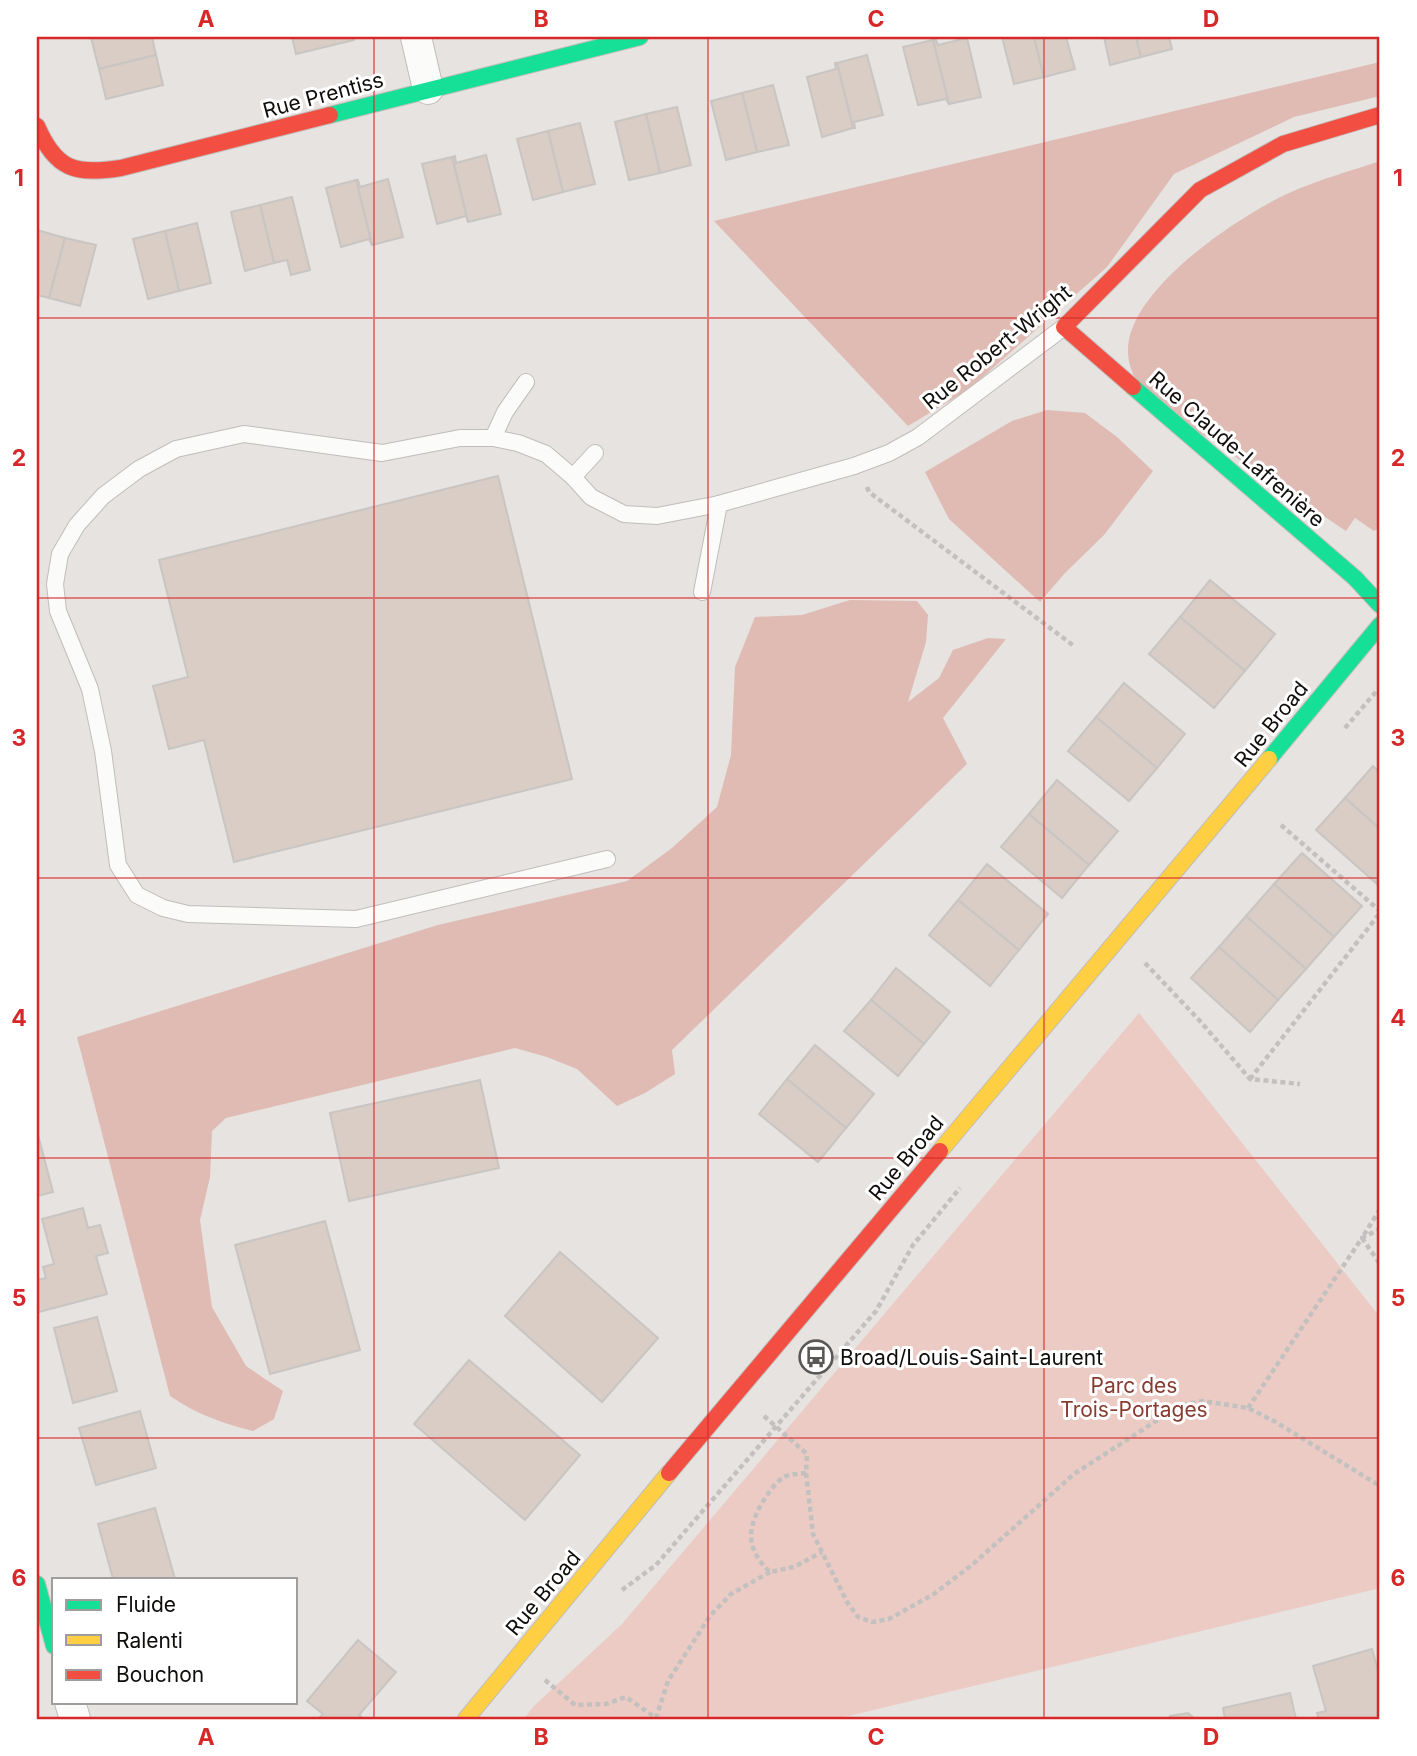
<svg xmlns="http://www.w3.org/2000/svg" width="1417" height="1756" viewBox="0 0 1417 1756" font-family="Inter,sans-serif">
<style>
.green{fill:#ebcbc4}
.forest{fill:#dfbbb4}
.building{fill:#d9cdc5;stroke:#c8c5c3;stroke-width:2}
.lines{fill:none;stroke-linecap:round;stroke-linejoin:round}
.lane-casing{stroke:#c0bdbb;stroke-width:18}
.street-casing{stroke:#c0bdbb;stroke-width:32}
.fast-casing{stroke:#c0bdbb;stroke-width:18}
.slow-casing{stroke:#c0bdbb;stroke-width:18}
.jam-casing{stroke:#c0bdbb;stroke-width:18}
.path{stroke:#c3c1c0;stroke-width:4.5;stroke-dasharray:5 3.5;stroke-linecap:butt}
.lane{stroke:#fbfbfa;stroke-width:16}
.street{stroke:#fbfbfa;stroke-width:30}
.fast{stroke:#16e098;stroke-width:16}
.slow{stroke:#ffcf43;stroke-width:16}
.jam{stroke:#f24e42;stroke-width:16}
.grid{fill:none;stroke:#d62828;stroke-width:2;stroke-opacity:0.55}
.labels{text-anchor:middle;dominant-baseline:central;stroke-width:6;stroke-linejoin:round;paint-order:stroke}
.street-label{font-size:21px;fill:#0f0d0b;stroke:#fff}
.poi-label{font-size:21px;fill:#0f0d0b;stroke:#fff;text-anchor:start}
.park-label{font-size:21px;fill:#883b31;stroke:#fff}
.neatline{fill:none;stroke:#d62828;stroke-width:2.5}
.grid-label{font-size:23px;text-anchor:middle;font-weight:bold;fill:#d62828}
</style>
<rect width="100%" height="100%" fill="#e6e3e0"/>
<polygon class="green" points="1139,1013 1380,1317 1380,1588 836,1719 524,1719 533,1707 622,1624"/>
<g class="forest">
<polygon points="1380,62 1380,96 1294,117 1174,174 1107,267 968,390 908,426 714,221"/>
<path d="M1380,161V528L1374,531L1355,518L1346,531L1151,400C1139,386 1129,372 1128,353C1125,291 1239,216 1289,193C1318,180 1350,171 1380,161Z"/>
<polygon points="1047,410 1085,413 1117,437 1153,471 1104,535 1065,573 1040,602 949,519 925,472 1012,421"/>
<path d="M850,600L917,601L928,615L926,642L908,702L939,678L953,650L988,638L1006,639L943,718L967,764L672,1050L675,1074L645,1093L617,1106L577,1069L547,1057L515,1048L226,1118L212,1131L210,1177L200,1220L212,1307L246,1366L283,1391L274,1419L253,1431C222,1423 196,1414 170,1396L77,1037L438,925L627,881L672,848L717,807L731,755L735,667L755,617L802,615Z"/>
</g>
<g class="building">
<polygon points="96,37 152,37 156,55 99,69 91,38"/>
<polygon points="292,37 354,37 354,40 296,54"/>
<polygon points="1002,37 1034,37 1044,77 1014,84"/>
<polygon points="1034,37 1066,37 1075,69 1044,77"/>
<polygon points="1104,37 1136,37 1141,57 1110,65"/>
<polygon points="1136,37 1169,37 1172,49 1141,57"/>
<polygon points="967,38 981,97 949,104 933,40 936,40 938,45"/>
<polygon points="933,40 949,104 946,99 918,105 903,47"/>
<polygon points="156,55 163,85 106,99 99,69"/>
<polygon points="867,55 883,115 854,122 855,128 853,128 837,63"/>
<polygon points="835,63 837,63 853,128 822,137 807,77 836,69"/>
<polygon points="773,85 789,145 757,152 742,93"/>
<polygon points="742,93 757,152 726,160 711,101"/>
<polygon points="677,107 691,165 660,173 646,114"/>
<polygon points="646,114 660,173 629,180 615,122"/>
<polygon points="580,123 595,184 563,192 548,131"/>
<polygon points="548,131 563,192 533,200 517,139"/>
<polygon points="486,155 501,214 468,222 452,157 455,156 456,163"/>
<polygon points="452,157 468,222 466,216 437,224 422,164"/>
<polygon points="388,179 403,237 372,245 356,180 358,180 360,187"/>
<polygon points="356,180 372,245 369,239 341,247 326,188"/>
<polygon points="292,197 310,270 291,275 287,260 274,263 260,205"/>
<polygon points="260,205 274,263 245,271 231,212"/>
<polygon points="197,223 211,283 179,291 165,231"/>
<polygon points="37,230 65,238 49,298 37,295"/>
<polygon points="165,231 179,291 148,299 133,239"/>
<polygon points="65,238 96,245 80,306 49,298"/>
<polygon points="498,476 572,779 234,862 204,740 169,749 153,686 188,677 159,560"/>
<polygon points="1210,580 1275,634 1245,671 1180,617"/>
<polygon points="1180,617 1245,671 1214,708 1149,654"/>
<polygon points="1124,683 1185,734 1157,768 1096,717"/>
<polygon points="1096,717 1157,768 1129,801 1068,751"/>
<polygon points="1373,766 1380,773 1380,829 1345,798"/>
<polygon points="1057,780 1118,831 1089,865 1029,814"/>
<polygon points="1345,798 1380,829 1380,880 1377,884 1316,830"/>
<polygon points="1029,814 1089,865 1062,898 1001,847"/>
<polygon points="1302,853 1362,906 1334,937 1274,884"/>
<polygon points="987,864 1048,914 1019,950 958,900"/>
<polygon points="1274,884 1334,937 1306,969 1246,916"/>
<polygon points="958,900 1019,950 990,986 929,935"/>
<polygon points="1246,916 1306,969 1278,1000 1219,947"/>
<polygon points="1219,947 1278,1000 1250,1032 1191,978"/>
<polygon points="896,968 950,1012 924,1044 871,1000"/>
<polygon points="871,1000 924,1044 898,1076 844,1031"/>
<polygon points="815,1045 874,1094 846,1128 787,1079"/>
<polygon points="787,1079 846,1128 818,1162 759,1114"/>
<polygon points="480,1080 499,1168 349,1201 330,1113"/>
<polygon points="37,1131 53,1192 37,1196"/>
<polygon points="83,1208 88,1228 100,1225 108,1253 96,1256 107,1294 39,1312 37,1280 46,1278 43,1267 54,1264 42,1219"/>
<polygon points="325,1221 360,1350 270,1374 235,1245"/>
<polygon points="560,1252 658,1338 602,1402 505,1316"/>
<polygon points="97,1317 117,1391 73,1403 54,1328"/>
<polygon points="469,1360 580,1455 525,1520 414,1424"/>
<polygon points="140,1411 156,1468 96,1485 79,1428"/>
<polygon points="155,1508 175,1579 113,1579 98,1524"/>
<polygon points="358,1640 396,1672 359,1715 364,1719 318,1719 323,1714 307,1701"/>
<polygon points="1372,1649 1380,1677 1380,1719 1319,1719 1317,1713 1326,1711 1313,1666"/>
<polygon points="1290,1693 1296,1719 1225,1719 1223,1708"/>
<polygon points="1188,1713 1195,1719 1169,1719 1170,1716"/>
</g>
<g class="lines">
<defs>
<g id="lane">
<polyline points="493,438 505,412 526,382"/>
<polyline points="573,477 595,453"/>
<polyline points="702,592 719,504"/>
<polyline points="607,859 356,919 188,914 163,908 137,895 118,865 103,751 90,689 58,611 55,584 60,554 77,525 103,496 139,469 176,449 244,434 382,453 460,438 493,438 518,443 546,454 573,477 591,497 624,514 657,516 719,504 854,466 889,453 918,437 1064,327"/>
</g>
<g id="street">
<polyline points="416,37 428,89"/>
<polyline points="70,1702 75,1719"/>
</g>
<g id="fast">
<polyline points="330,115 640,37"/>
<polyline points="1133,387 1355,578 1380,605"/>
<polyline points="1269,759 1380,625"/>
<polyline points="37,1584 54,1646"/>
</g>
<g id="slow">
<polyline points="940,1151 1269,759"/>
<polyline points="466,1719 669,1473"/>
</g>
<g id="jam">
<path d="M37,126C56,170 75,175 121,168L330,115"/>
<polyline points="1133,387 1064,327 1200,190 1283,144 1380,115"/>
<polyline points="669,1473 940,1151"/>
</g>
</defs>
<use href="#lane" class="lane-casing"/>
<use href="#street" class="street-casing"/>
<use href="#fast" class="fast-casing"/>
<use href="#slow" class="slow-casing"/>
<use href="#jam" class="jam-casing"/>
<g class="path">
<polyline points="867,487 869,492 1074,646"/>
<polyline points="1345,728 1380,687"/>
<polyline points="1281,825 1380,911"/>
<polyline points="1145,963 1200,1021 1250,1079 1300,1084"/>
<polyline points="1250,1079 1380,913"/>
<polyline points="1380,1209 1362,1238 1380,1264"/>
<polyline points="1248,1408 1362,1238 1380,1229"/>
<polyline points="764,1416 807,1454 806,1473 813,1534 847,1602 858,1617 872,1622 889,1619 934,1594 973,1564 1074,1474 1181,1405 1203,1401 1248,1408 1274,1421 1380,1486"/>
<path d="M806,1473C800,1474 789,1474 784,1477C775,1482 767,1495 762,1503C746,1531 747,1550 770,1572L794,1567L822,1552"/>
<polyline points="622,1590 656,1565 876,1311 913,1245 960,1188"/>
<polyline points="545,1680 575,1705 606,1704 626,1697 656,1718 668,1681 710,1616 731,1594 770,1572"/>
</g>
<use href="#lane" class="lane"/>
<use href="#street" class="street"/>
<use href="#fast" class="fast"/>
<use href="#slow" class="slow"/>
<use href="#jam" class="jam"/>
</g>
<path class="grid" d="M374,37V1719M708,37V1719M1044,37V1719M37,318H1380M37,598H1380M37,878H1380M37,1158H1380M37,1438H1380"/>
<defs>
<symbol id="bus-ring" viewBox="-11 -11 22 22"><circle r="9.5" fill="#fff" stroke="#5a5856" stroke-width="1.5"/><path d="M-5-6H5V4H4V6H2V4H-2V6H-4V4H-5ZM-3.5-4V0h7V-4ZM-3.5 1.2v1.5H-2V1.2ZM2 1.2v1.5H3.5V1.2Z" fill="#5a5856"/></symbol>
</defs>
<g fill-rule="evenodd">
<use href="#bus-ring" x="797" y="1338" width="38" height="38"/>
</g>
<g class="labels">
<g class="street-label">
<text transform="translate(323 95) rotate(-15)">Rue Prentiss</text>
<text transform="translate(997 347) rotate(-39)">Rue Robert-Wright</text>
<text transform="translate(1237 449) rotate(41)">Rue Claude-Lafrenière</text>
<text transform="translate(1271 724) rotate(-51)">Rue Broad</text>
<text transform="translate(906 1158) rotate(-50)">Rue Broad</text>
<text transform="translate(543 1593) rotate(-50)">Rue Broad</text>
</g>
<g class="poi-label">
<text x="840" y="1357">Broad/Louis-Saint-Laurent</text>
</g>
<g class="park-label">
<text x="1134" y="1385">Parc des<tspan x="1134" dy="24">Trois-Portages</tspan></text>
</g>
</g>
<rect width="1417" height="1756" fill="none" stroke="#ffffff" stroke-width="77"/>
<rect x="52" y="1578" width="245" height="126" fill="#ffffff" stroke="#9f9e9d" stroke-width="2"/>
<rect x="66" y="1600" width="35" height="10" fill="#16e098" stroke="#9f9e9d" stroke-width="2"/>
<text x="116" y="1612" font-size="21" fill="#0f0d0b">Fluide</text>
<rect x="66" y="1635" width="35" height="10" fill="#ffcf43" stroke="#9f9e9d" stroke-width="2"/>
<text x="116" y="1648" font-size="21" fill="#0f0d0b">Ralenti</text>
<rect x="66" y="1670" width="35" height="10" fill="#f24e42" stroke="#9f9e9d" stroke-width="2"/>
<text x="116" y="1682" font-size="21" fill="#0f0d0b">Bouchon</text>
<rect x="38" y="38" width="1340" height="1680" class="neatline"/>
<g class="grid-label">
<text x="206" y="27">A</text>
<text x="541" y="27">B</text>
<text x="876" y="27">C</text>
<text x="1211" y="27">D</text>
<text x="19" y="186">1</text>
<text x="1398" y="186">1</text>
<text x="19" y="466">2</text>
<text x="1398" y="466">2</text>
<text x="19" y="746">3</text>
<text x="1398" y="746">3</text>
<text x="19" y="1026">4</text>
<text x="1398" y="1026">4</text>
<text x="19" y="1306">5</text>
<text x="1398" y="1306">5</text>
<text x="19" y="1586">6</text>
<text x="1398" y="1586">6</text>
<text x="206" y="1745">A</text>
<text x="541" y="1745">B</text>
<text x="876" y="1745">C</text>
<text x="1211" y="1745">D</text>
</g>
</svg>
